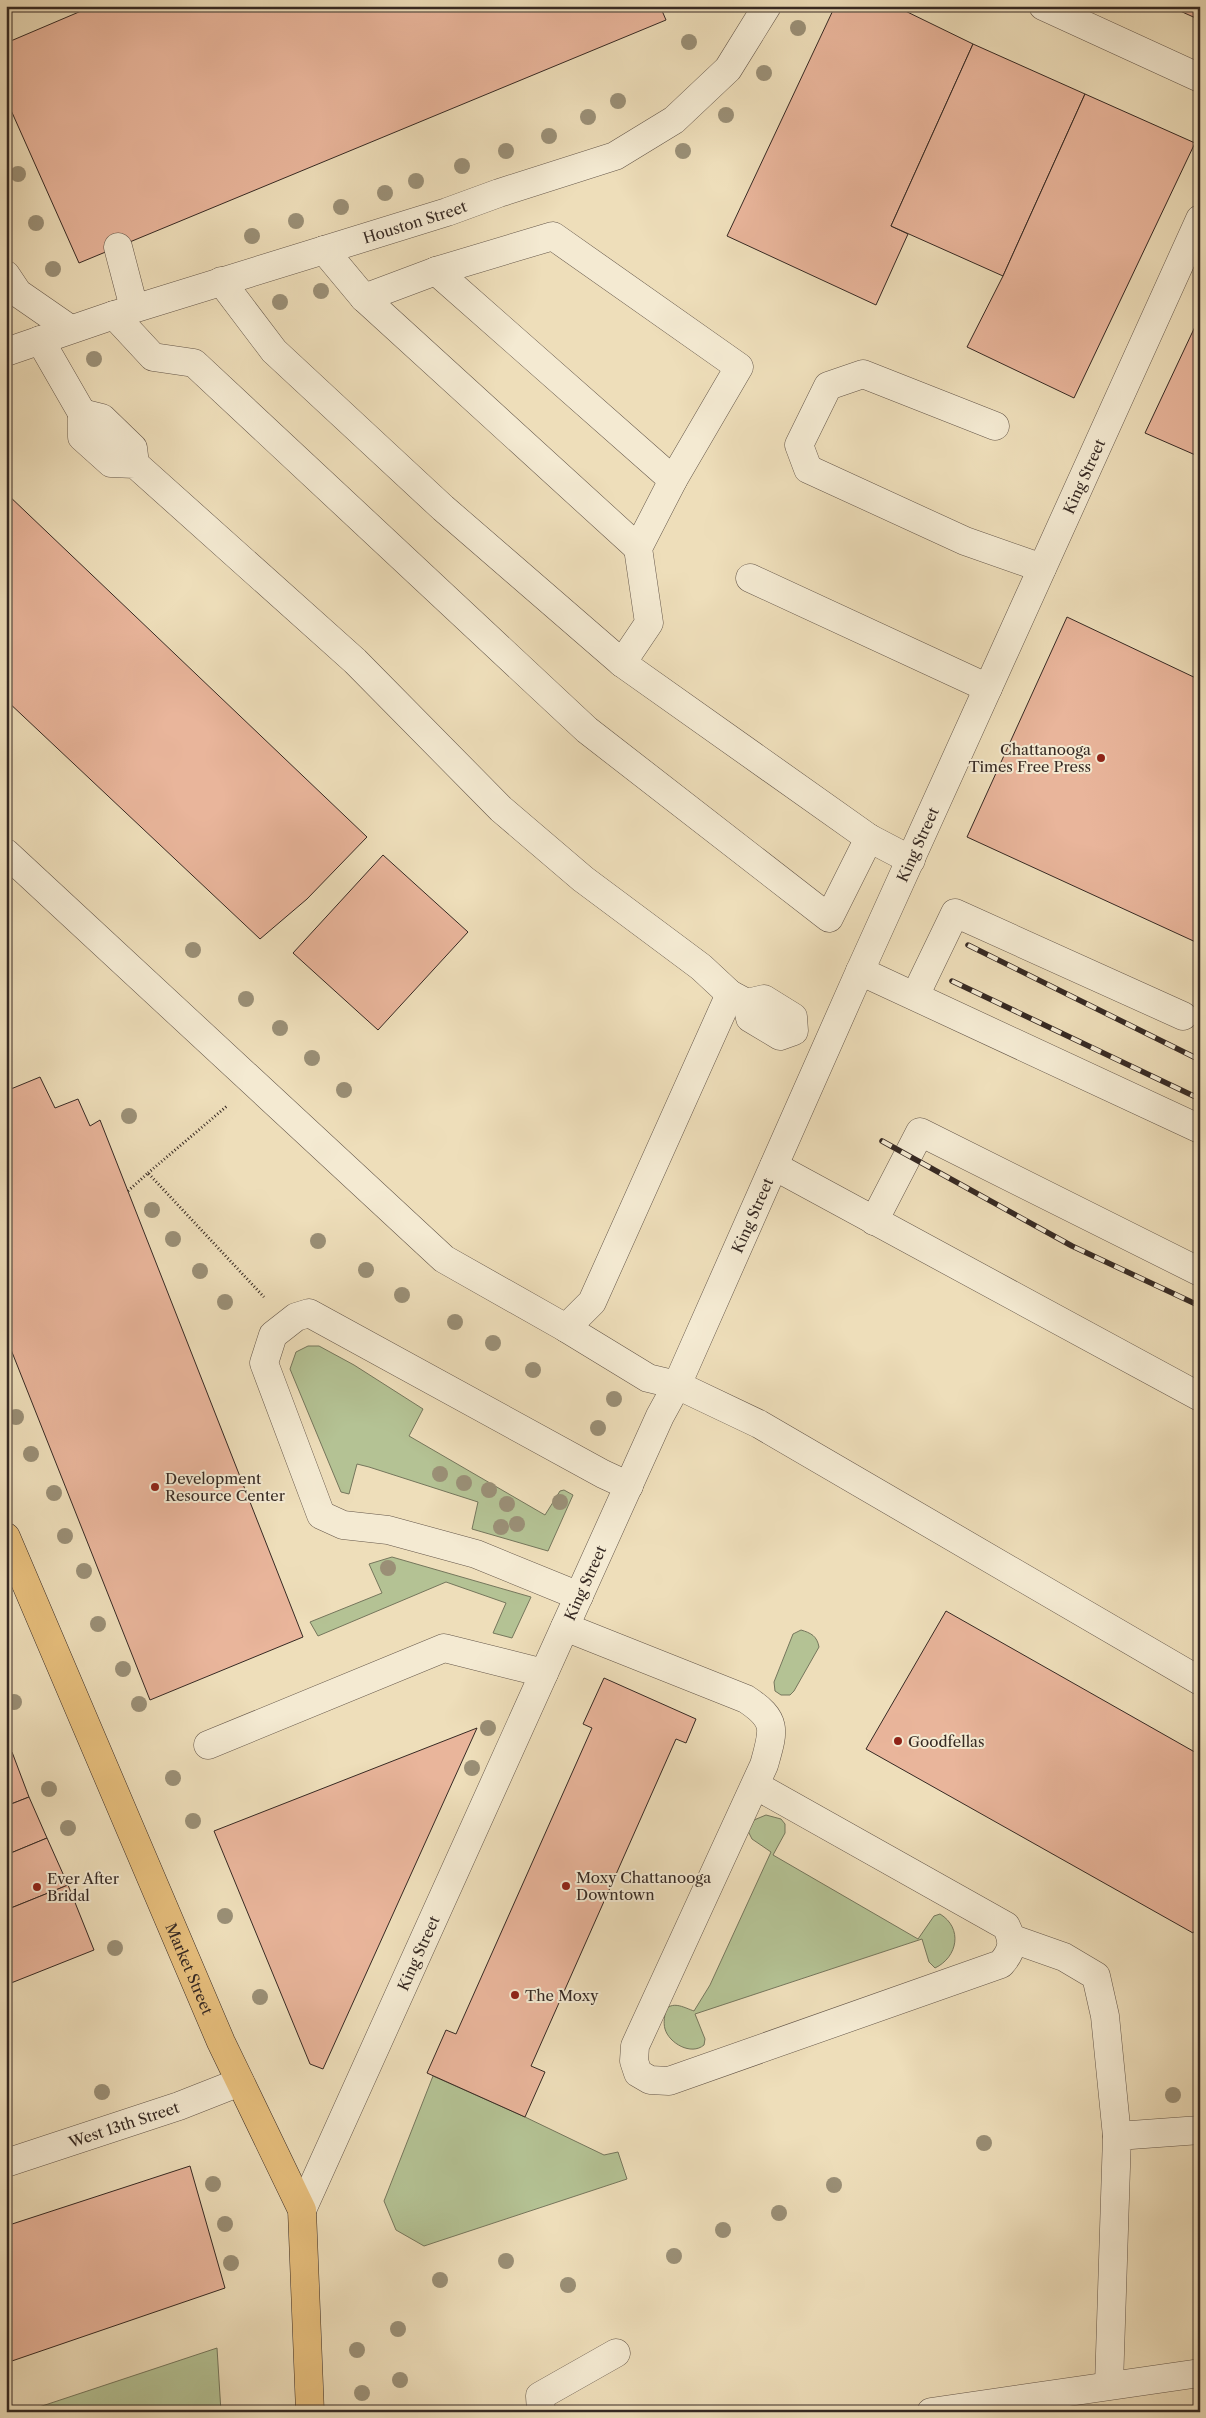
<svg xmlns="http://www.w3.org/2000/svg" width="1206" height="2418" viewBox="0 0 1206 2418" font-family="'Libre Caslon Text',serif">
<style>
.green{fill:#b4c294;stroke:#75765c}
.building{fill:#e9b59b;stroke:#362923}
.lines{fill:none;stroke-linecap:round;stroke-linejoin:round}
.minor-casing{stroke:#645649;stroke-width:29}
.major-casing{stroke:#362923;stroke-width:29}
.path{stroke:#362923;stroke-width:3;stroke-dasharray:1 2.5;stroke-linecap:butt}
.minor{stroke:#f4ead2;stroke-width:28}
.major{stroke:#e7bf7d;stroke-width:28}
.rail-casing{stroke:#362923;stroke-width:5.5}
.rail{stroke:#f4ead2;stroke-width:4;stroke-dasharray:11;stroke-linecap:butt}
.tree{fill:#9a8f76}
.poi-dot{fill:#8f2418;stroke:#f4ead2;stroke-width:2}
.labels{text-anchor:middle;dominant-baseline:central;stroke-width:4;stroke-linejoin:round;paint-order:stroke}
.street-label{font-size:15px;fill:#362923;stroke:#f4ead2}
.poi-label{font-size:15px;fill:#362923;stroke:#f4ead2;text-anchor:start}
</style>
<rect width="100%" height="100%" fill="#eedeba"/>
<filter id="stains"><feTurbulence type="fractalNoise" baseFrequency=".004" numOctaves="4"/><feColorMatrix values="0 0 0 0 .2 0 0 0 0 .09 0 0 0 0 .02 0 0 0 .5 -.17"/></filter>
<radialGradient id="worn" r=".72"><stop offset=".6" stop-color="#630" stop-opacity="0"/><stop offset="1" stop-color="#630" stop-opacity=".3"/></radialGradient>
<g class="green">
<polygon points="308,1346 319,1346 354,1365 423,1409 409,1436 545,1515 560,1491 564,1490 573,1495 548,1551 472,1529 478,1502 369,1467 357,1464 349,1494 341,1492 290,1369 296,1352"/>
<polygon points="392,1557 531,1597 512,1638 493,1633 506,1603 446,1582 318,1636 310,1622 382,1593 369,1564"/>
<path d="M801,1630C811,1633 817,1636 819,1647L794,1691L790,1695H781L775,1691L774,1682L793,1634Z"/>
<path d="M766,1815L781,1819L785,1824V1833L773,1855L918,1939L934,1916L940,1914C963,1928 958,1957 935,1968L929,1962L922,1939L695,2014L705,2039L704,2045C691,2056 669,2043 665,2029C663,2022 665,2015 666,2009C674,2001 685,2008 694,2011L710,1985L771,1852L752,1839L748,1831L754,1820Z"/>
<polygon points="433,2076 525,2117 604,2155 618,2152 627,2179 424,2246 396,2230 384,2201"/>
<polygon points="217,2348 221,2412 24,2412"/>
</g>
<g class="building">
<polygon points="93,6 660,6 666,20 79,263 6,99 6,43"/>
<polygon points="835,6 895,6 973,44 891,226 908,234 876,305 727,236"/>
<polygon points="1169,6 1200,6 1200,20"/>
<polygon points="973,44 1085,94 1003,276 891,226"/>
<polygon points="1085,94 1195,143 1074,398 967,347 1003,276"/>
<polygon points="1200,316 1200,457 1145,433"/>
<polygon points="6,493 367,837 307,899 260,939 6,700"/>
<polygon points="1067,617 1200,680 1200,944 967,837"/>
<polygon points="383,855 468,932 378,1030 293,953"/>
<polygon points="40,1077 55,1108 78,1099 90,1126 100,1120 303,1637 150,1700 6,1337 6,1091"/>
<polygon points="946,1611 1200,1755 1200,1923 1193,1933 866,1749"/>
<polygon points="604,1678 696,1719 686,1743 676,1739 531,2066 545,2072 525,2117 427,2073 446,2030 456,2034 592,1728 583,1724"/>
<polygon points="477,1728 323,2069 310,2064 214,1831"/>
<polygon points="12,1752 29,1797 6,1806 6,1755"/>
<polygon points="29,1797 47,1838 6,1855 6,1806"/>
<polygon points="47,1838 68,1885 6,1910 6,1855"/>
<polygon points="68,1885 94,1950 6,1985 6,1910"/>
<polygon points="190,2166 225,2288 6,2363 6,2226"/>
</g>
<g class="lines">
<defs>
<g id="minor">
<polyline points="1043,6 1200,78"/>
<polyline points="118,247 134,308"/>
<polyline points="324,250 364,298 638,548"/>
<polyline points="436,271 673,480"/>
<polyline points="6,275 18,293 70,329"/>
<polyline points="221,281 274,351 443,508 622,663"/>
<polyline points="364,298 436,271 553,236 739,367 673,480 638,548 649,623 622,663 869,838 911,860"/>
<polyline points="114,315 153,357 194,363 587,730 829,918 869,838"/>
<polyline points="40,340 82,413"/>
<path id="s1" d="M6,352L114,315L447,212L499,193L615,156L674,120L728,69L767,6"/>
<polyline points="995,426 863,374 828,386 799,445 808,469 965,541 1042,568"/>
<polyline points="750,578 988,688"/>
<polyline points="6,853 444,1259 566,1328 592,1302 730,994 701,967 583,879 501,809 355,661 135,464 111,463 82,437 82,413 102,418 133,448 135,464"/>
<polyline points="860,971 1200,1129"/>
<polyline points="730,994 747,1003 764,999 793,1017 794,1031 780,1036 750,1018 747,1003"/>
<polyline points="915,996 955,913 1183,1016"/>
<polyline points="774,1166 1200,1397"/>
<polyline points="874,1221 920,1132 1200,1272"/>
<polyline points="566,1328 648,1378 677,1385 759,1424 1200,1681"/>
<polyline points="579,1596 476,1554 388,1530 343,1525 321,1515 264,1363 273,1335 296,1317 309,1313 603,1474 629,1486"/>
<path d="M565,1627L746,1699C778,1720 774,1730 764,1765L635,2046L634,2061L638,2073L650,2080L669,2081L1001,1964C1013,1950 1014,1942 1006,1926L755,1785"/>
<polyline points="208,1745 444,1648 544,1673"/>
<polyline points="1013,1939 1064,1957 1096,1976 1105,2016 1117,2136"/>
<path id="s2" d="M6,2163L179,2106L240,2082"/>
<path id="s3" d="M302,2210L660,1416L677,1385L860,971L1200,219"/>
<polyline points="1109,2385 1117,2136 1200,2130"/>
<polyline points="541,2412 540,2396 616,2353"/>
<polyline points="931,2412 1200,2373"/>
</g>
<g id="major">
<path id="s4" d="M6,1537L221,2042L302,2210L310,2412"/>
</g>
</defs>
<use href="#minor" class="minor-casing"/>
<use href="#major" class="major-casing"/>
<g class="path">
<polyline points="148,1173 227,1106"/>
<polyline points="128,1191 148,1173 264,1297"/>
</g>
<use href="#minor" class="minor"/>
<use href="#major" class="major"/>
<defs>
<g id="rail">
<polyline points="968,945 1200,1060"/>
<polyline points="952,981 1200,1099"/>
<polyline points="882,1141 1072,1246 1200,1306"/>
</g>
</defs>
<use href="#rail" class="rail-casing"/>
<use href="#rail" class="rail"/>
</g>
<g class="tree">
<circle cx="798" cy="28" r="8"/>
<circle cx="689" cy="42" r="8"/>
<circle cx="764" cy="73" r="8"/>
<circle cx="618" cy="101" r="8"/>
<circle cx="726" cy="115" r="8"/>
<circle cx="588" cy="117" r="8"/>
<circle cx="549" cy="136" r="8"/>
<circle cx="506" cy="151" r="8"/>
<circle cx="683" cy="151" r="8"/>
<circle cx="462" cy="166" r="8"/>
<circle cx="18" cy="174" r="8"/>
<circle cx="416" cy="181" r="8"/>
<circle cx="385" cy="193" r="8"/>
<circle cx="341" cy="207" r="8"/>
<circle cx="296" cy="221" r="8"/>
<circle cx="36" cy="223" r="8"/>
<circle cx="252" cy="236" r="8"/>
<circle cx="53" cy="269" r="8"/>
<circle cx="321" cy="291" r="8"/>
<circle cx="280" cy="302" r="8"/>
<circle cx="94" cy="359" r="8"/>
<circle cx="193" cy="950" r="8"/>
<circle cx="246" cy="999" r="8"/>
<circle cx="280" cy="1028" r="8"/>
<circle cx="312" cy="1058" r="8"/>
<circle cx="344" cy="1090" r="8"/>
<circle cx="129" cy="1116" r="8"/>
<circle cx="152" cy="1210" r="8"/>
<circle cx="173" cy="1239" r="8"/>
<circle cx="318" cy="1241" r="8"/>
<circle cx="366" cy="1270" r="8"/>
<circle cx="200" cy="1271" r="8"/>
<circle cx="402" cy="1295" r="8"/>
<circle cx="225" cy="1302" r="8"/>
<circle cx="455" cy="1322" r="8"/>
<circle cx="493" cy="1343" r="8"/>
<circle cx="533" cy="1370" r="8"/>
<circle cx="614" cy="1399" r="8"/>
<circle cx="16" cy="1417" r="8"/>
<circle cx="598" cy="1428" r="8"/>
<circle cx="31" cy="1454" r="8"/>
<circle cx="440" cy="1474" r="8"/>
<circle cx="464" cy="1483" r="8"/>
<circle cx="489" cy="1490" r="8"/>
<circle cx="54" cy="1493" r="8"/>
<circle cx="560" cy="1502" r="8"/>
<circle cx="507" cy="1504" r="8"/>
<circle cx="517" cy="1524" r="8"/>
<circle cx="501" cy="1527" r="8"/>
<circle cx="65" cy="1536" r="8"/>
<circle cx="388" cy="1568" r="8"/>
<circle cx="84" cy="1571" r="8"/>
<circle cx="98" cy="1624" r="8"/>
<circle cx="123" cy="1669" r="8"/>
<circle cx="14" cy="1702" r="8"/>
<circle cx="139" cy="1704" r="8"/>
<circle cx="488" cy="1728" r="8"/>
<circle cx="472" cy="1768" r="8"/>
<circle cx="173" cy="1778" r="8"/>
<circle cx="49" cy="1789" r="8"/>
<circle cx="193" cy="1821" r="8"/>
<circle cx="68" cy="1828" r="8"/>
<circle cx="225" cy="1916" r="8"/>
<circle cx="115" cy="1948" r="8"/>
<circle cx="260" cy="1997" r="8"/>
<circle cx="102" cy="2092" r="8"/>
<circle cx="1173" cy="2095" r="8"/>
<circle cx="984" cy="2143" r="8"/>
<circle cx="213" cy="2184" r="8"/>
<circle cx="834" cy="2185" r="8"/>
<circle cx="779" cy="2213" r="8"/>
<circle cx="225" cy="2224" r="8"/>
<circle cx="723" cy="2230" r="8"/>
<circle cx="674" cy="2256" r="8"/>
<circle cx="506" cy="2261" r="8"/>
<circle cx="231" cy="2263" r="8"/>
<circle cx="440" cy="2280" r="8"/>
<circle cx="568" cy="2285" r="8"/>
<circle cx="398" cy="2329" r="8"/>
<circle cx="357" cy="2350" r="8"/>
<circle cx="400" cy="2380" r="8"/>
<circle cx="362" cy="2393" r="8"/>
</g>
<g class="poi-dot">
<circle cx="1101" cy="758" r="5"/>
<circle cx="155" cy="1487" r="5"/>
<circle cx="898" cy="1741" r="5"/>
<circle cx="566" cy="1886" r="5"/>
<circle cx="37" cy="1887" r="5"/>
<circle cx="515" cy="1995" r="5"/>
</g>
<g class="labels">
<g class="street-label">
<text stroke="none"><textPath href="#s1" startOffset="429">Houston Street</textPath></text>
<text stroke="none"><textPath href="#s3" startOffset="1902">King Street</textPath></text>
<text stroke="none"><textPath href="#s3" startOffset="1498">King Street</textPath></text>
<text stroke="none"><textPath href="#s3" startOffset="1092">King Street</textPath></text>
<text stroke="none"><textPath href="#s3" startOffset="688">King Street</textPath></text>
<text stroke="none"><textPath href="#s3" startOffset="282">King Street</textPath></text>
<text stroke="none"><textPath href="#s4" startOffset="469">Market Street</textPath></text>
<text stroke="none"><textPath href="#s2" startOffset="124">West 13th Street</textPath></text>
</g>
<g class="poi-label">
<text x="1091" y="749" text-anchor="end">Chattanooga<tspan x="1091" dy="17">Times Free Press</tspan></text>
<text x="165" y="1478">Development<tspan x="165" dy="17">Resource Center</tspan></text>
<text x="908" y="1741">Goodfellas</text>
<text x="576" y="1877">Moxy Chattanooga<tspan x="576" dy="17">Downtown</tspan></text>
<text x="47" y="1878">Ever After<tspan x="47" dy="17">Bridal</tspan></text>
<text x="525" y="1995">The Moxy</text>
</g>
</g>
<rect width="1206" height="2418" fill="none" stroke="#eedeba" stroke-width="25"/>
<rect x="8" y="8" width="1191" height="2403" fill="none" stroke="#362923" stroke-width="2.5"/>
<rect x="12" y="12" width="1181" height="2393" fill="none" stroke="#362923"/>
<rect width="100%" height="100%" filter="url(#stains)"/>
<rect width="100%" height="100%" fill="url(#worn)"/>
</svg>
